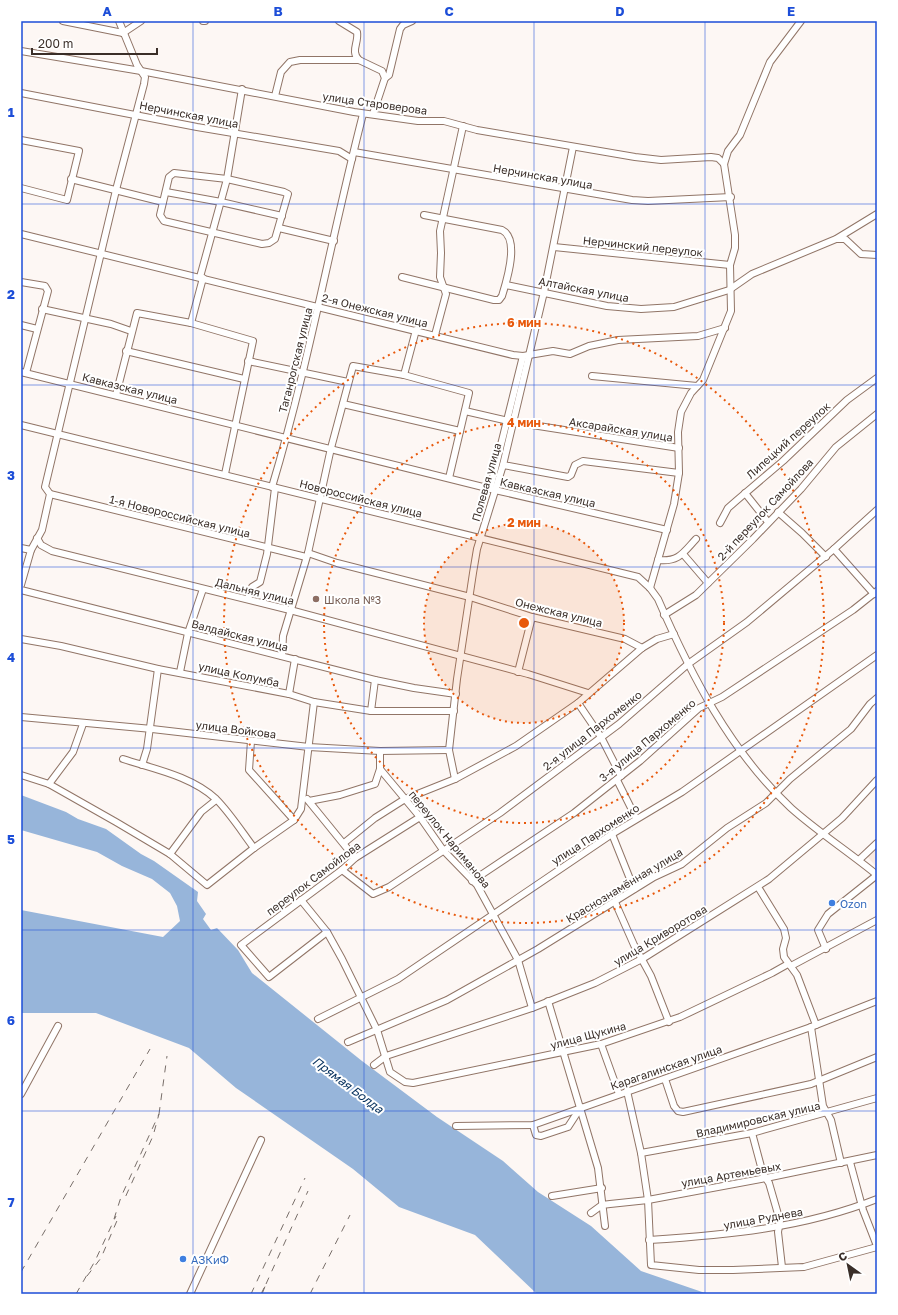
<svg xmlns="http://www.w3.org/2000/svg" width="898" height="1315" viewBox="0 0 898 1315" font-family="'Golos Text',sans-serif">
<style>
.built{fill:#faeae2}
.water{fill:#97b5da}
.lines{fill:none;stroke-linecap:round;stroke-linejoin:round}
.minor-casing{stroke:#917567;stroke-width:8}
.minor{stroke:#fff;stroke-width:6}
.rail{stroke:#786e69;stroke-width:1;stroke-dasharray:7 7;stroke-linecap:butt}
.grid{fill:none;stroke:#1d4ed8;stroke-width:1;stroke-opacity:0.55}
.ring{fill:none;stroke:#e8590c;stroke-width:2;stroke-dasharray:2 4}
.education-dot{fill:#8d6e63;stroke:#fff;stroke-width:1.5}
.shop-dot{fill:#3f7fe0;stroke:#fff;stroke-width:1.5}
.labels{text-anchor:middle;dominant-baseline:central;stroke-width:4;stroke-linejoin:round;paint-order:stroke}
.street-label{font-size:11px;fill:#3a2e28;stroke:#fff}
.education-label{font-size:11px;fill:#785e54;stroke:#fff;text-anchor:start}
.shop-label{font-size:11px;fill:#366cbe;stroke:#fff;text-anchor:start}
.water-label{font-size:12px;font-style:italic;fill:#042f5c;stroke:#fff}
.centre{fill:#e8590c;stroke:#fff;stroke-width:2}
.ring-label{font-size:12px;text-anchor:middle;font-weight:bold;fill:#e8590c;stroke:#fff;stroke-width:4;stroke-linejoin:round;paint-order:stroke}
.neatline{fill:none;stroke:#1d4ed8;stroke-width:1.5}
.grid-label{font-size:13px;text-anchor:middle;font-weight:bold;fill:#1d4ed8}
</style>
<rect width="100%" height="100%" fill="#fdf7f4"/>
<polygon class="built" points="877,847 877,868 867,856"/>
<polygon class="water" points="21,795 66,812 78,819 106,829 141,854 154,861 198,892 197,901 206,914 203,919 211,930 217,928 238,950 252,973 362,1061 437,1117 503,1161 538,1192 591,1226 641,1271 708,1294 537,1294 475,1235 399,1207 353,1169 236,1088 189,1048 96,1013 21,1013 21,910 163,937 180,921 177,906 170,893 152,879 122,866 97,852 21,830"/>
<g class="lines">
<defs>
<g id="minor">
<polyline points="63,21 123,33"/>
<polyline points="203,21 205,21"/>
<path d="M339,21L357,32C359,43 350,51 359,60"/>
<polyline points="123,33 141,21"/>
<polyline points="21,51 141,71 354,112 418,121 444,121 477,130 635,157 661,160 711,157 718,158 724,164"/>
<polyline points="385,78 389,75 400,29 403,25 412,21"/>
<polyline points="21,93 197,127 339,151 352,159"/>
<polyline points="275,96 281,72 290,62 300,60 359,60 382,71 385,78 373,114"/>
<polyline points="21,140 79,151 67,200 21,188"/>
<polyline points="354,152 632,200 648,201 731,197"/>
<polygon points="174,173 227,179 284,192 288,194 275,239 269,243 262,244 164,221 160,215 169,177"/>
<polyline points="71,179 163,202"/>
<polyline points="166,192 221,202 282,216"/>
<polyline points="279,228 334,241"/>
<polyline points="21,234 513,355 523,356 553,351 570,354 589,346 618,340 698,336 725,328"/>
<polyline points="837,239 845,239 861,254 877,255"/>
<polyline points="554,247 730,265"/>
<polyline points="200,277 227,179 242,89"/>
<path d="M402,277L494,300H499L502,296C507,280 520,239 502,230L424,215"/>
<polyline points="21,282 45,286 48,291 26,373"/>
<polyline points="506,285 607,306 641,309 674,307 729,290 752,274 836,239 877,214"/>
<polyline points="42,309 111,324 131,331"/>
<polyline points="191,323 203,278"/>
<polyline points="21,325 37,329"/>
<polyline points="435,335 446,294 440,277 441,253 440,231 463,126"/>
<polyline points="126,351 244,379"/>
<polyline points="248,361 348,382"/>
<polyline points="21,372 495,490 667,530"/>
<polyline points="404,375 416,330"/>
<polyline points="592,376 697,386"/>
<polyline points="116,395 137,313 191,323 253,341 225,474"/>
<polyline points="343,404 460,431"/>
<polyline points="465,411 513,422 679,448"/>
<path d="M21,425L638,577L650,588L658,599C691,675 730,751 791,808C818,832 849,852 877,875"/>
<polyline points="503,465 568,477 571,475 575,465 583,461 679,473"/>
<path d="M272,487C309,364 331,238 363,114"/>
<polyline points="490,489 523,356"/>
<polyline points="745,493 768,522"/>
<polyline points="50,494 306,557"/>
<polyline points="778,512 802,533 826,557"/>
<polyline points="720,523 728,508 736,501 783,461 847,400 877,378"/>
<polyline points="37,538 41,545 52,551 290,610 528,674 588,693"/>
<polyline points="21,548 31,550"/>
<polyline points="834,549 874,594"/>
<polyline points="308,553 337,563 470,597 532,617 625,639 642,648"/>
<polyline points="683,554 708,583"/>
<path d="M658,560C679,562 683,553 696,539"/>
<polyline points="21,585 31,550 42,530 50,494 45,487 117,186 144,84 145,77 137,65 119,21"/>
<polyline points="650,588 674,504 679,473 678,432 681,412 691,393 703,380 731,311 730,265 735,248 735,235 724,164 728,151 740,135 770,62 801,21"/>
<polyline points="21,590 375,680 414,688 456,694"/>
<polyline points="248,599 252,587 260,582 267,554 275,488"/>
<polyline points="664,615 696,595 753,539 801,489 836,447 877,414"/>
<polyline points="21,639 61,646 158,669 289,694 314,702 371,711 454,711"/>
<polyline points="282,656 283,636 308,553 331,448 353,366 404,375 469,393 449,478"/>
<polyline points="180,672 188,633 203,589"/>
<polyline points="518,672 532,617"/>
<polyline points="289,694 295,659"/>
<polyline points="578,703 601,737 621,776"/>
<polyline points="371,711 375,680"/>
<polyline points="21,717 152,729 309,747 380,751 449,750"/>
<polyline points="251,741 249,770 294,820"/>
<polyline points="380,751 380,769 420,817 443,850 477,885 518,960 532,1008"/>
<path d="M123,759C154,769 191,776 216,799C230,813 242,832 254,848"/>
<polyline points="142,765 147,749 158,669"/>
<polyline points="21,775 49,784 116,822 170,854 207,885 254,848 294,820 301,809 314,702"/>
<polyline points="455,779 449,750 457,679 473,573 477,549 503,465 544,292 573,147"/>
<polyline points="617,780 636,818"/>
<polyline points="49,784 73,752 83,724"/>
<polyline points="307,799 355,858"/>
<polyline points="309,801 340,795 375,784 380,769"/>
<polyline points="612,834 634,889"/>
<polyline points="344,843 375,818 405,799 455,779 516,746 578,703 642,648 657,639 674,634"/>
<polyline points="170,854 201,812 216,800"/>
<polyline points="859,860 877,843"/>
<polyline points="342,870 373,894 389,887 500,813 619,724 688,664 747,622 834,549 877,510"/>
<polyline points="472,881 574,813 640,761 699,708 722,697 853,610 877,591"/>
<polyline points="758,887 784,929 786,938 783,949 784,957 797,975 816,1025"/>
<polyline points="301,900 327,932 342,959 377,1030 390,1072 405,1082 413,1083 601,1044 680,1017 772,973 788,964"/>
<polyline points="615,902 634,945 651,976 669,1022"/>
<polyline points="327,932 269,977 241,945 342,870 355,858 420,817"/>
<polyline points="826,949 818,930 828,914 877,875"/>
<polyline points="791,966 877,920"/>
<polyline points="548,1001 598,1168 605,1226"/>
<polyline points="318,1019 398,979 612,834 682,792 877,655"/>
<polyline points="811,1027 823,1106 831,1120 841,1163"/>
<polyline points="348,1042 447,1000 538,949 654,877 682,864 727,828 766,803 790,779 851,729 870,704 877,698"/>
<polyline points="601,1044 619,1094"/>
<polyline points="374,1065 386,1056 532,1008 595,983 642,959 769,879 842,818 877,780"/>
<polyline points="665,1079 674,1106 678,1111 683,1112 811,1084 877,1057"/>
<polyline points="627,1091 641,1153 648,1200 651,1265 699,1270 733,1270 804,1267 877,1247"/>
<polyline points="21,1094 58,1026"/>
<polyline points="533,1125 536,1135 541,1136 568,1127 581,1107"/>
<polyline points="456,1126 533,1125 811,1027 877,1001"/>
<polyline points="752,1133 763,1174 769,1183 780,1221 778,1232 782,1267"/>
<polyline points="641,1153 752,1133 877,1098"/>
<polyline points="850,1162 863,1210 877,1246"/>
<polyline points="552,1196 602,1188"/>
<polyline points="591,1213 602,1205 610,1204 648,1200 766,1178 877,1155"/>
<path d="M649,1240C727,1235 804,1228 877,1199"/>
<polyline points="190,1294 261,1140"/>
</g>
</defs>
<use href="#minor" class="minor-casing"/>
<use href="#minor" class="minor"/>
<g class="rail">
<polyline points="159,1114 167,1056"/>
<polyline points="114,1219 121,1197 159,1114 153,1136 124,1200"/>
<polyline points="21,1272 150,1049"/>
<polyline points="87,1276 101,1258 119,1216"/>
<polyline points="266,1284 308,1191"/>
<polyline points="76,1294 95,1261 116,1216"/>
<polyline points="251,1294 305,1178"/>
<polyline points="261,1294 266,1284 262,1294"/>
<polyline points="310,1294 350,1215"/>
</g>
</g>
<path class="grid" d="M193,21V1294M364,21V1294M534,21V1294M705,21V1294M21,204H877M21,385H877M21,567H877M21,748H877M21,930H877M21,1111H877"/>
<circle cx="524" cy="623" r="100" fill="#e8590c" fill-opacity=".12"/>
<g class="ring">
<circle cx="524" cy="623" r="100"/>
<circle cx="524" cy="623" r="200"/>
<circle cx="524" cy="623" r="300"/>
</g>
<circle class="education-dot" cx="316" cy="599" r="4"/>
<g class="shop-dot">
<circle cx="832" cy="903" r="4"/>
<circle cx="183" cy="1259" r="4"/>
</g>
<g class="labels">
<g class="street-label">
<text transform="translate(375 103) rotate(8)">улица Староверова</text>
<text transform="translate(189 114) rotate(11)">Нерчинская улица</text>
<text transform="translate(543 176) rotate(10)">Нерчинская улица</text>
<text transform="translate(643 246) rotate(6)">Нерчинский переулок</text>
<text transform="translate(584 289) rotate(11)">Алтайская улица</text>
<text transform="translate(375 310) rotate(14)">2-я Онежская улица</text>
<text transform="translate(295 360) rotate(-76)">Таганрогская улица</text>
<text transform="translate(130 388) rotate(14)">Кавказская улица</text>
<text transform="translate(621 429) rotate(9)">Аксарайская улица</text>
<text transform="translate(788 440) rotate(-42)">Липецкий переулок</text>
<text transform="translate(486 482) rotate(-74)">Полевая улица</text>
<text transform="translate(548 492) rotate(13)">Кавказская улица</text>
<text transform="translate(361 498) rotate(14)">Новороссийская улица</text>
<text transform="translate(765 509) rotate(-47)">2-й переулок Самойлова</text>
<text transform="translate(180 516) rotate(14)">1-я Новороссийская улица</text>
<text transform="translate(255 591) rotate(14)">Дальняя улица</text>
<text transform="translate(559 612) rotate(14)">Онежская улица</text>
<text transform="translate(240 635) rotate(14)">Валдайская улица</text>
<text transform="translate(239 674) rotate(12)">улица Колумба</text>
<text transform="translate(236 729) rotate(7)">улица Войкова</text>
<text transform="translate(592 730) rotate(-38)">2-я улица Пархоменко</text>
<text transform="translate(647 740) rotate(-40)">3-я улица Пархоменко</text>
<text transform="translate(595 834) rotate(-33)">улица Пархоменко</text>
<text transform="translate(450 839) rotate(51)">переулок Нариманова</text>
<text transform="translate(313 878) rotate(-37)">переулок Самойлова</text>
<text transform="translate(624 885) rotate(-31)">Краснознамённая улица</text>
<text transform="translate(660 935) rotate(-31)">улица Криворотова</text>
<text transform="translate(588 1035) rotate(-15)">улица Щукина</text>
<text transform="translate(666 1067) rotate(-19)">Карагалинская улица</text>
<text transform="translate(758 1119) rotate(-13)">Владимировская улица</text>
<text transform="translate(731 1174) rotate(-10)">улица Артемьевых</text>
<text transform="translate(763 1218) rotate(-10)">улица Руднева</text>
</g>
<g class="education-label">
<text x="324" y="599">Школа №3</text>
</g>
<g class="shop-label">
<text x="840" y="903">Ozon</text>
<text x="191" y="1259">АЗКиФ</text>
</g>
<g class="water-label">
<text transform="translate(348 1085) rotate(37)">Прямая Болда</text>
</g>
</g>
<circle cx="524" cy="623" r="6" class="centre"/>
<g class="ring-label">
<text x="524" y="327">6 мин</text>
<text x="524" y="427">4 мин</text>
<text x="524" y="527">2 мин</text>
</g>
<rect width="898" height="1315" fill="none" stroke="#ffffff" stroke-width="44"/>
<g transform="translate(848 1265) rotate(327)" stroke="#ffffff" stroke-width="3" paint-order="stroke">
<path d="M0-3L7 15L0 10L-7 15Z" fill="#3a2e28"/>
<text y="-6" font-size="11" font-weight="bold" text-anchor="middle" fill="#3a2e28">С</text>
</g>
<path d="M32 48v6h125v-6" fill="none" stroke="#3a2e28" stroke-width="2"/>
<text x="38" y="48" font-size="12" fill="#3a2e28" stroke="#ffffff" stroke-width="3" paint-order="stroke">200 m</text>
<rect x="22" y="22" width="854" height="1271" class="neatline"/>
<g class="grid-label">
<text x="107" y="16">A</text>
<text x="278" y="16">B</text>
<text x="449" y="16">C</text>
<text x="620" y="16">D</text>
<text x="791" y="16">E</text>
<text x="11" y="117">1</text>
<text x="11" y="299">2</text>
<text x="11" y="480">3</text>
<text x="11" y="662">4</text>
<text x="11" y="844">5</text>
<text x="11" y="1025">6</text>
<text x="11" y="1207">7</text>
</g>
</svg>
